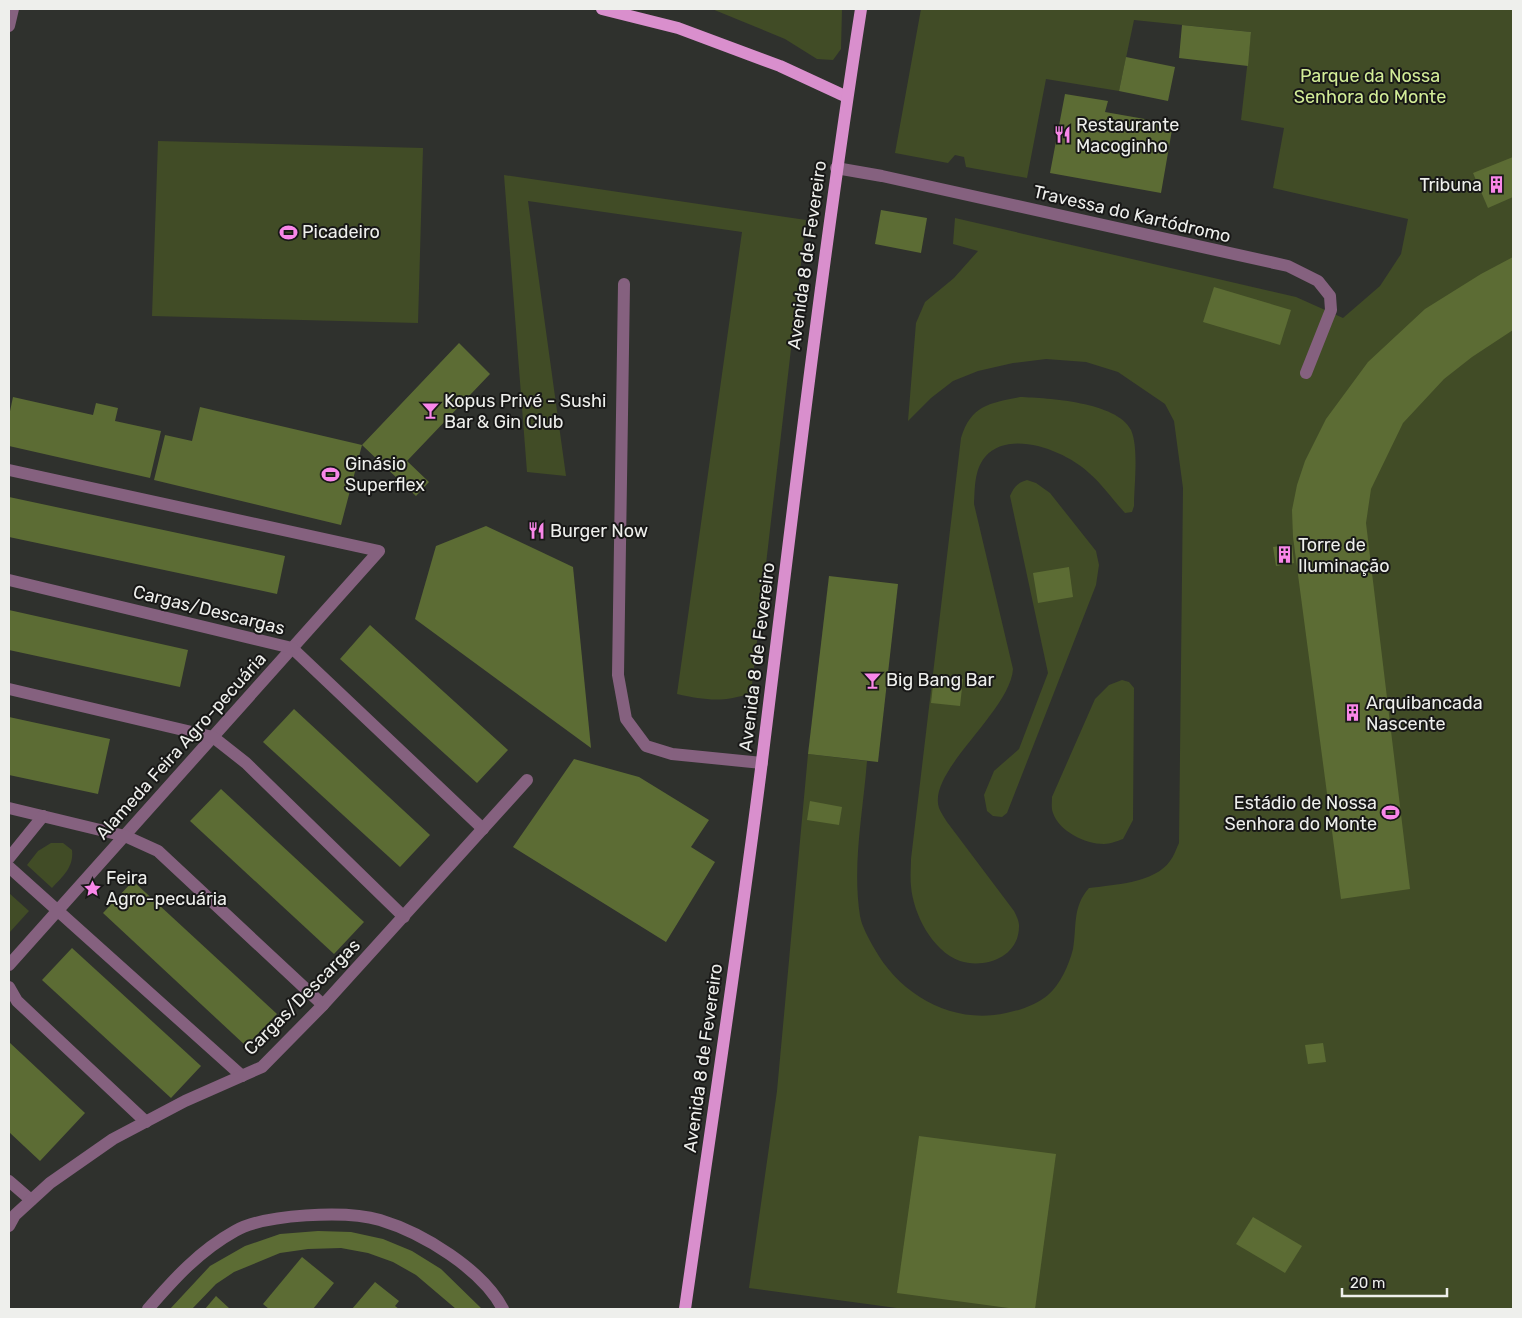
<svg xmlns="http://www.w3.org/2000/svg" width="1522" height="1318" viewBox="0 0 1522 1318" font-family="Rubik,sans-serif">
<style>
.green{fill:#414c26}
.building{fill:#5c6c34}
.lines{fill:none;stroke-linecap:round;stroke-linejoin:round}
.minor{stroke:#85617f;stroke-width:12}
.major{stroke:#d98fcd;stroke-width:12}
.labels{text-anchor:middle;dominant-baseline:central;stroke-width:4;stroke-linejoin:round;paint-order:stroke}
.park-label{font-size:18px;fill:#d2ec97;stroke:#181817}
.poi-label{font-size:18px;fill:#eeefec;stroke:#181817;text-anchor:start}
.street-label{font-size:18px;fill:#eeefec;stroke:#181817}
</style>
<rect width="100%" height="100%" fill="#2f312d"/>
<g class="green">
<polygon points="712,9 842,9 841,49 833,60 817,59 785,39"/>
<path d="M921,9H1513V1309H904L749,1288L777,1091L808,754L867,761C863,812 852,866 860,916C862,927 869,939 874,948C900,995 952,1025 1006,1013C1021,1010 1036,1005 1048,995C1060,985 1069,965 1073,949C1077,927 1072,907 1089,888C1112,885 1155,883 1170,861C1174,856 1176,849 1179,843L1183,488L1174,421L1165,404L1118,372L1086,362L1046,359L1013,363L978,371L953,381L931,398L908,421L916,323L925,302L954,278L978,251L953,244L955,218L1296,297L1343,318L1380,286L1401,254L1408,219L1273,188L1284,128L1241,120L1251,32L1134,20L1119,91L1046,79L1027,178L966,167L964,157L955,155L948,163L895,153Z"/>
<polygon points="158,141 423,148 418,323 152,316"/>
<path d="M504,175L806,220L751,693C723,703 705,700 677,694L742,232L528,201L566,476L527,472Z"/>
<path d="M1020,397C1048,398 1117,402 1131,430C1139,448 1134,486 1134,506L1132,512L1125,513C1113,500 1102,484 1089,473C1067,452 1010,428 985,457C974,470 975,489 974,504L1013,669C1010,712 927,771 939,808C941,813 944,817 947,822L1014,911C1016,915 1019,921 1019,925C1020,957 985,969 960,961C932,951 913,913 911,886C910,877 911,867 911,859L961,438C971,405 990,403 1020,397Z"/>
<path d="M1027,480L1036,483L1050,493L1096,551L1099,565L1096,585L1007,813L1002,817L993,816L987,811L984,795L994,771L1019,749L1048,673L1010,496C1014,487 1017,483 1027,480Z"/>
<path d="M1122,680L1129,682L1134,688L1133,820L1123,839C1117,841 1110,844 1104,844C1085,844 1059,831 1053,813C1051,808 1052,802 1052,797L1095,699L1109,685Z"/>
<path d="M51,843H63L72,850C74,867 63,876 52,888L27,865L38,851Z"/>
<polygon points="9,893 29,911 9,933"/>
</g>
<g class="building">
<polygon points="1182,25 1251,32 1248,66 1179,58"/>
<polygon points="1126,57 1175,67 1168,101 1119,91"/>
<polygon points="1065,94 1108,101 1105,112 1173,124 1161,193 1050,173"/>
<polygon points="1513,157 1513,197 1488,208 1473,173"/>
<polygon points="881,210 927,218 921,253 875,244"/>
<polygon points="1513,257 1513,330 1472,357 1444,379 1403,423 1371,489 1366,523 1410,889 1341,899 1293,537 1292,510 1297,485 1305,461 1326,419 1368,362 1425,309 1481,274"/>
<polygon points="1214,287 1291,310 1280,345 1203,322"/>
<polygon points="459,343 490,374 407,461 429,482 416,496 362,445"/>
<polygon points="13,397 93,415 96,403 118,408 115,421 161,431 150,478 9,446 9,416"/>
<polygon points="200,407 362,445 341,525 154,480 165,435 192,441"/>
<polygon points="9,497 285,556 277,594 9,537"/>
<polygon points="486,526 573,567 591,748 415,619 436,546"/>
<polygon points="1292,544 1294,563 1276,566 1273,547"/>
<polygon points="1069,567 1073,597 1038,603 1033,573"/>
<polygon points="829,576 898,584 878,762 808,754"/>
<polygon points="9,610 188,650 180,687 9,650"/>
<polygon points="370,625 508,750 477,783 340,659"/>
<polygon points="934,676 963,679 960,706 931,703"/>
<polygon points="294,709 430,835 400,867 263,742"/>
<polygon points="9,717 110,739 98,794 9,775"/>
<polygon points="574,759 639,777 709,820 691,847 715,862 666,942 513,847"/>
<polygon points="221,789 364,922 334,954 190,821"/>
<polygon points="810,801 842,807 839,825 807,820"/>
<polygon points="133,881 277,1014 246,1046 103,913"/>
<polygon points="72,948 201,1066 171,1098 42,980"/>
<polygon points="9,1042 85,1113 40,1161 9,1132"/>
<polygon points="1323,1043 1326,1062 1308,1064 1305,1045"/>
<polygon points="919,1136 1056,1154 1035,1309 1016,1309 897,1293"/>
<polygon points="1253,1217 1302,1246 1285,1273 1236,1244"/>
<polygon points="318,1231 351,1232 383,1239 412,1251 441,1269 482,1309 456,1309 416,1275 393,1262 368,1253 341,1248 308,1249 280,1253 234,1272 216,1284 192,1309 170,1309 210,1266 245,1246 280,1234"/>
<polygon points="302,1257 334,1283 313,1309 269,1309 263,1304"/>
<polygon points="375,1282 399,1301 395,1306 399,1309 352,1309"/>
<polygon points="216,1296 230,1309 205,1309"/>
</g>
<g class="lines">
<g class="minor">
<polyline points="9,26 13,9"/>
<polyline points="836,168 882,176 1288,266 1318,281 1330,296 1331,310 1306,373"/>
<polyline points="624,284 618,675 626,719 646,746 672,754 762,763"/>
<polyline points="9,470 379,551 9,965"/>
<polyline points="9,580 292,648 483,829"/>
<polyline points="9,689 213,737 246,763 404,917"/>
<polyline points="9,808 125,836 158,851 323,1005"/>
<polyline points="9,858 43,816"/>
<polyline points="9,867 242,1076"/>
<polyline points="9,987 17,1001 146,1122"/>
<polyline points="9,1181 31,1200"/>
<polyline points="9,1226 15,1215 50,1183 113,1139 185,1101 262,1067 323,1005 527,780"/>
<path d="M148,1309C174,1279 199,1251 235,1231C265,1214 346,1210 380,1220C423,1233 482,1269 503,1309"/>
</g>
<g class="major">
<polyline points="602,9 678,28 780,66 847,97"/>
<path d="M685,1309C711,1126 739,944 762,761C793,510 822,259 861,9"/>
</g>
</g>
<defs>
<symbol id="restaurant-bare" viewBox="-9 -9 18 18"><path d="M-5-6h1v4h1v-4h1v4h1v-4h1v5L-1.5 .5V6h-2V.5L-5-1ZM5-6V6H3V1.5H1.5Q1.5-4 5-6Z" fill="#f987e9" stroke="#181817" stroke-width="2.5" paint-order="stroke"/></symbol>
<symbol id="building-bare" viewBox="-9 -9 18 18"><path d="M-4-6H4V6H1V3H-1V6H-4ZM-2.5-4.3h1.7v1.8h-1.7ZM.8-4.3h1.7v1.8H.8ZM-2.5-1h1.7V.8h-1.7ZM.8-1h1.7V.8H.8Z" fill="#f987e9" stroke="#181817" stroke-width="2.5" paint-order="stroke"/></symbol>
<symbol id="stadium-bare" viewBox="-9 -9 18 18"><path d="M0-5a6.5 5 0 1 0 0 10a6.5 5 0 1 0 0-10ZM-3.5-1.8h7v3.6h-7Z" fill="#f987e9" stroke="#181817" stroke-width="2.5" paint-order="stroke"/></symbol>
<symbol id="bar-bare" viewBox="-9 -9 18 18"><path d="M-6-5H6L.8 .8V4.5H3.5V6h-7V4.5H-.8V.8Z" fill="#f987e9" stroke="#181817" stroke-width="2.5" paint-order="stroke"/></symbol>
<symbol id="sight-bare" viewBox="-9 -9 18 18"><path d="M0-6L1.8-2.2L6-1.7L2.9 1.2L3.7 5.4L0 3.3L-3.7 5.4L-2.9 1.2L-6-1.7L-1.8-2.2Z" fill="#f987e9" stroke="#181817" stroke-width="2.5" paint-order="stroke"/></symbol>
</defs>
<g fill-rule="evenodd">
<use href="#restaurant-bare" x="1050" y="122" width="25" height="25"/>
<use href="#building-bare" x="1484" y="172" width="25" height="25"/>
<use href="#stadium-bare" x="276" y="220" width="25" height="25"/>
<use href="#bar-bare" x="418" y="398" width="25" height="25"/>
<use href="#stadium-bare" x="318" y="462" width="25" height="25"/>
<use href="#restaurant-bare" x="524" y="518" width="25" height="25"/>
<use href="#building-bare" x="1272" y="542" width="25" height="25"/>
<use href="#bar-bare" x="860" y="668" width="25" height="25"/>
<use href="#building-bare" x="1340" y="700" width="25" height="25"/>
<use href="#stadium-bare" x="1378" y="800" width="25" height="25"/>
<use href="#sight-bare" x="80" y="876" width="25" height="25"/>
</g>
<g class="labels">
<g class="park-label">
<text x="1370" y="76">Parque da Nossa<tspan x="1370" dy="21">Senhora do Monte</tspan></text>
</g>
<g class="poi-label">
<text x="1076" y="125">Restaurante<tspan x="1076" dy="21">Macoginho</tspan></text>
<text x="1482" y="185" text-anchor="end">Tribuna</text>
<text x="302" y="232">Picadeiro</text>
<text x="444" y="401">Kopus Privé - Sushi<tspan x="444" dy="21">Bar &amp; Gin Club</tspan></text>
<text x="345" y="464">Ginásio<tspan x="345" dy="21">Superflex</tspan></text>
<text x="550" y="531">Burger Now</text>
<text x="1298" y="545">Torre de<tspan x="1298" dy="21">Iluminação</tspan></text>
<text x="886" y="680">Big Bang Bar</text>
<text x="1366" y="703">Arquibancada<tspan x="1366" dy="21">Nascente</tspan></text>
<text x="1377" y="803" text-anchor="end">Estádio de Nossa<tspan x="1377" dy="21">Senhora do Monte</tspan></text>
<text x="106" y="878">Feira<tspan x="106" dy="21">Agro-pecuária</tspan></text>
</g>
<g class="street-label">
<text transform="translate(1132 214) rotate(13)">Travessa do Kartódromo</text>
<text transform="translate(807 255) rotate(-82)">Avenida 8 de Fevereiro</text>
<text transform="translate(209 610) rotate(14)">Cargas/Descargas</text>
<text transform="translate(757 657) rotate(-83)">Avenida 8 de Fevereiro</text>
<text transform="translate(181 746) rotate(-48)">Alameda Feira Agro-pecuária</text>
<text transform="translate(302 997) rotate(-45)">Cargas/Descargas</text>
<text transform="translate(703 1058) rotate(-82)">Avenida 8 de Fevereiro</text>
</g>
</g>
<rect width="1522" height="1318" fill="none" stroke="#eeefec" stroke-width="20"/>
<path d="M1342 1288v8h105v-8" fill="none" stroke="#eeefec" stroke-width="2.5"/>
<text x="1350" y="1288" font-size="15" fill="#eeefec" stroke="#181817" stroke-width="4" paint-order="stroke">20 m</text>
</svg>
